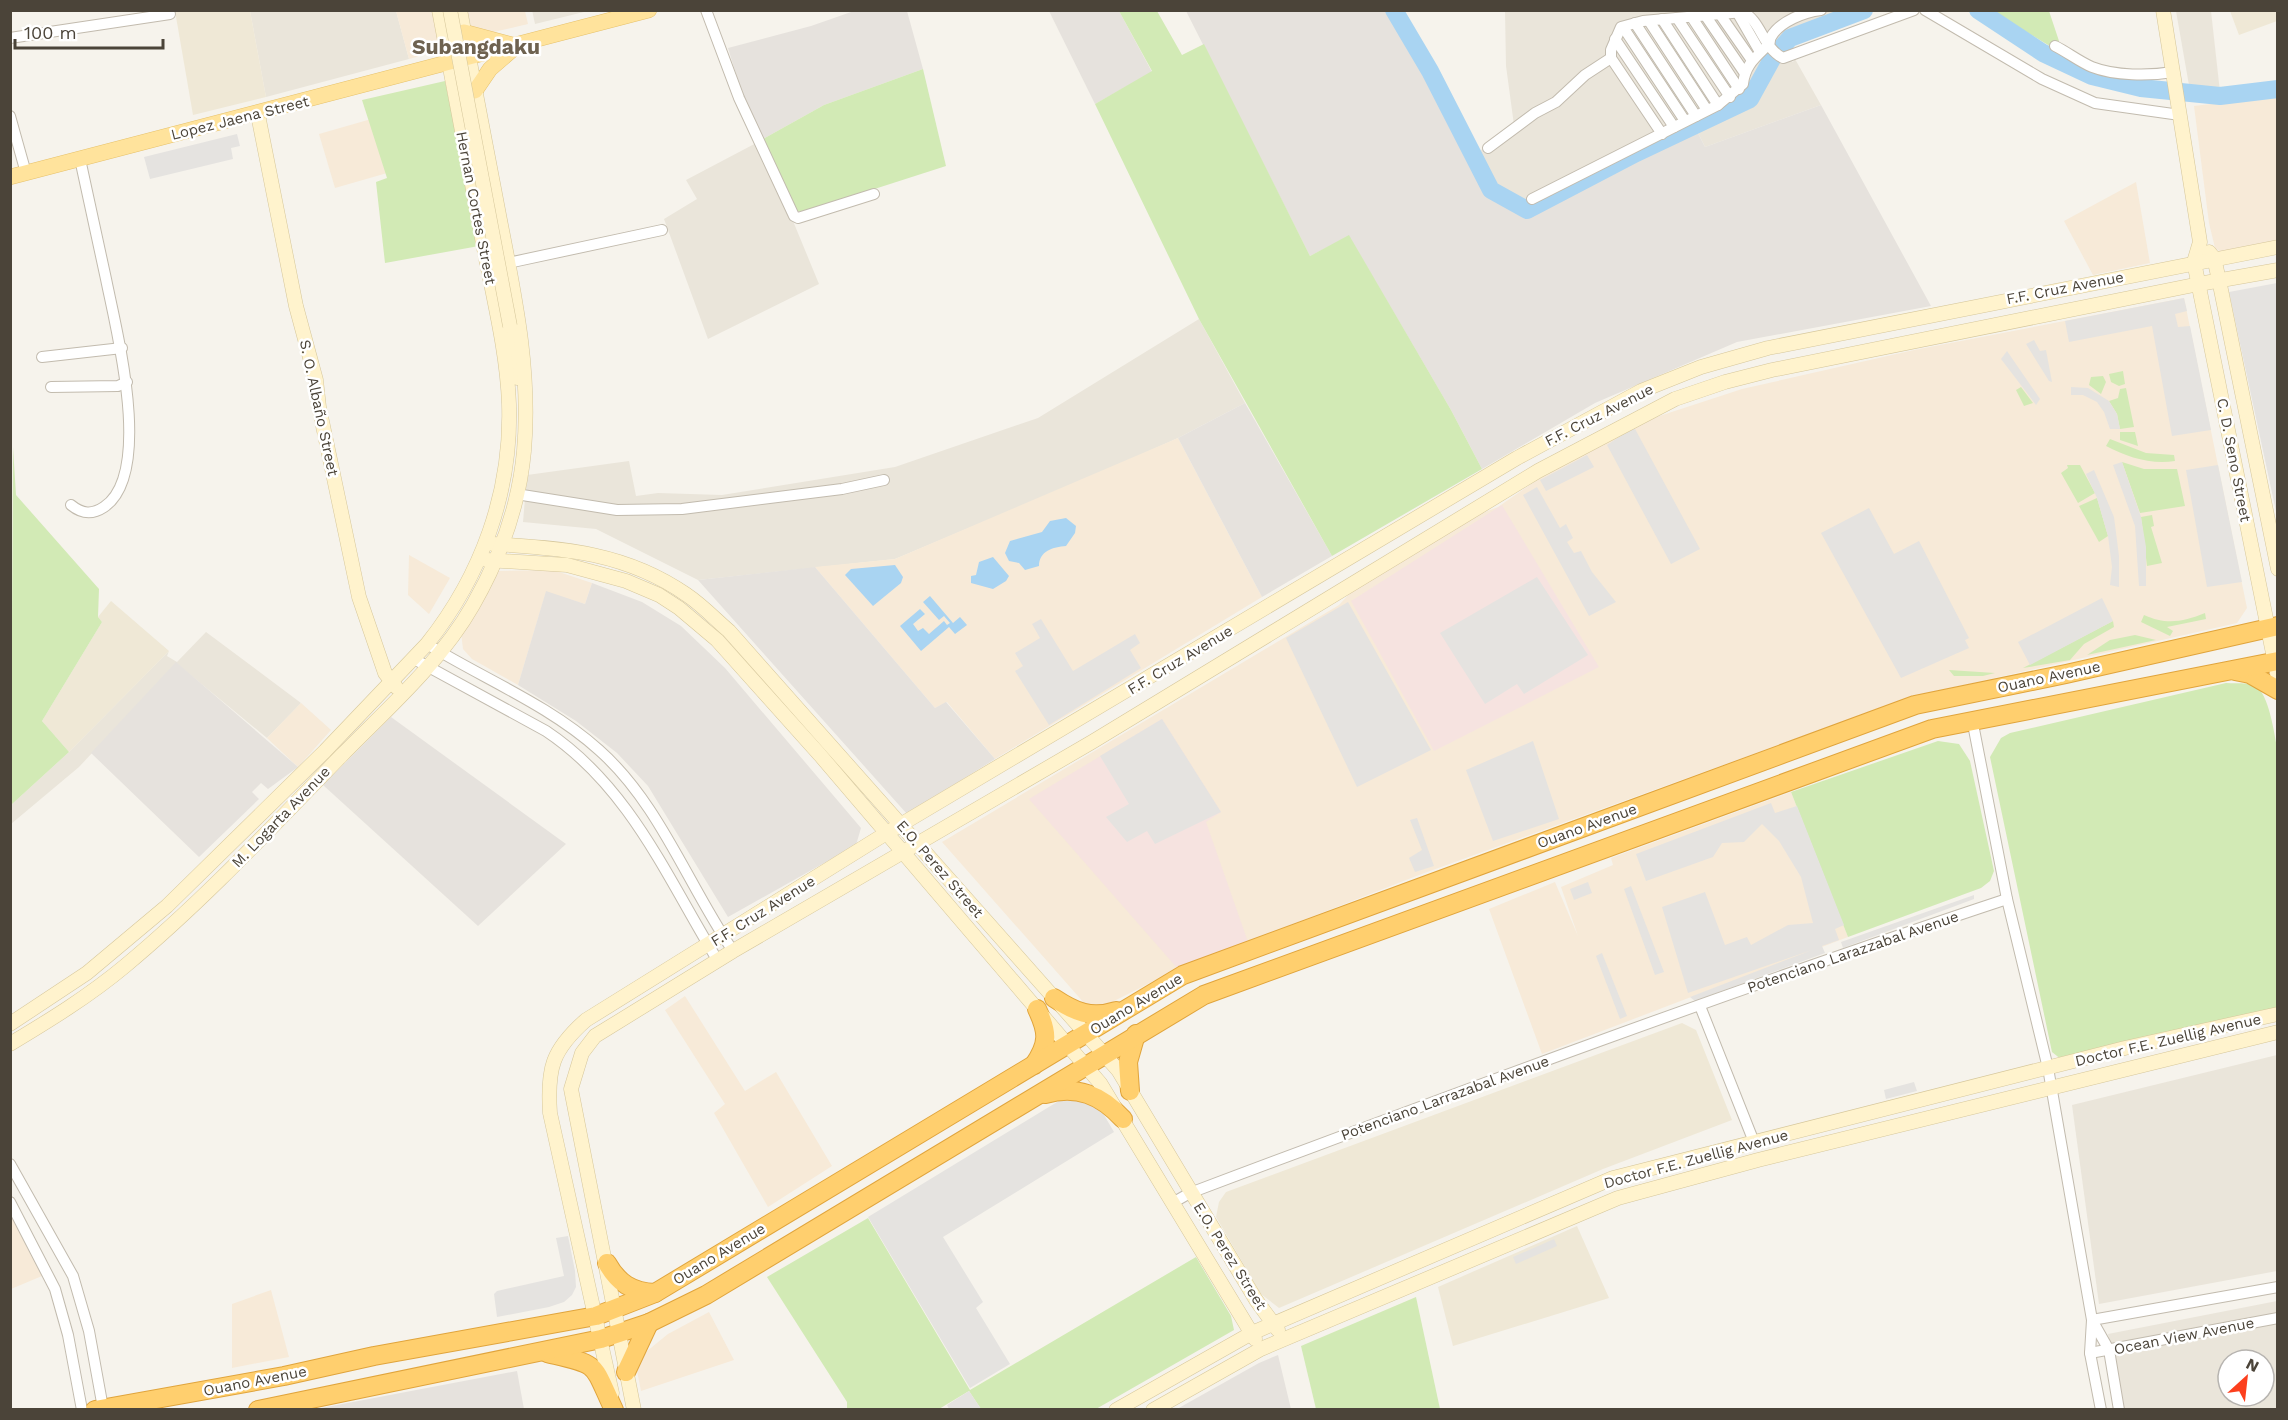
<svg xmlns="http://www.w3.org/2000/svg" width="2288" height="1420" viewBox="0 0 2288 1420" font-family="'Work Sans',sans-serif">
<style>
.residential{fill:#eae5da;fill-rule:evenodd}
.commercial{fill:#f7ead8}
.industrial{fill:#e6e2dd}
.education{fill:#efe8d6}
.medical{fill:#f6e3e0}
.green{fill:#d2eab5}
.parking{fill:#e5e3e0}
.water{fill:#a9d4f2}
.lines{fill:none;stroke-linecap:round;stroke-linejoin:round}
.river{stroke:#a9d4f2;stroke-width:18}
.street-casing{stroke:#c2bbae;stroke-width:12}
.secondary-casing{stroke:#d6c79b;stroke-width:15}
.primary-casing{stroke:#e6c16a;stroke-width:16}
.highway-casing{stroke:#e0a43c;stroke-width:20}
.street{stroke:#fff;stroke-width:10}
.secondary{stroke:#fff3cd;stroke-width:14}
.primary{stroke:#ffe39c;stroke-width:15}
.highway{stroke:#ffcf6e;stroke-width:18}
.secondary-bridge-casing{stroke:#d6c79b;stroke-width:15;stroke-linecap:butt}
.secondary-bridge{stroke:#fff3cd;stroke-width:14}
.labels{text-anchor:middle;dominant-baseline:central;stroke-width:5;stroke-linejoin:round;paint-order:stroke}
.street-label{font-size:15px;fill:#4b4439;stroke:#fff}
.district-label{font-size:21px;font-weight:bold;fill:#6e6250;stroke:#fff}
</style>
<rect width="100%" height="100%" fill="#f6f3ec"/>
<g class="residential">
<polygon points="532,10 588,10 588,11 535,24"/>
<polygon points="250,11 396,11 409,59 266,97"/>
<polygon points="1505,11 1853,11 1766,48 1747,96 1528,209 1496,189 1476,154 1514,125 1506,66"/>
<polygon points="2176,11 2211,11 2220,92 2190,91"/>
<polygon points="1781,55 1793,62 1795,59 1821,105 1705,147 1697,131 1752,104 1763,90 1768,76"/>
<polygon points="760,141 819,284 708,339 664,219 697,199 686,180"/>
<polygon points="1199,319 1245,403 1178,438 1093,476 895,559 698,580 596,529 523,522 527,475 629,461 636,496 658,493 722,495 895,467 1038,418"/>
<polygon points="206,632 301,703 267,738 176,663 79,767 11,824 11,805 69,752 169,651 167,656 177,662"/>
<polygon points="2277,1055 2277,1271 2099,1304 2072,1105"/>
<path d="M2277,1301V1409H2124L2108,1334ZM2228,1360H2264V1396H2228Z"/>
</g>
<g class="commercial">
<polygon points="396,11 435,11 443,50 409,59"/>
<polygon points="467,11 525,11 528,24 485,34 471,27"/>
<polygon points="2277,96 2277,241 2221,252 2215,248 2209,223 2194,106"/>
<polygon points="413,107 429,161 335,188 319,134"/>
<polygon points="2136,182 2150,263 2093,275 2064,221"/>
<polygon points="2184,298 2247,608 2237,623 1911,697 1419,875 1178,969 1092,1012 942,842 1339,605 1352,591 1477,515 1498,507 1537,480 1635,424 1742,389 1914,350"/>
<polygon points="1178,438 1262,597 995,759 947,702 935,708 815,567 895,559"/>
<polygon points="409,555 450,578 429,614 408,595"/>
<polygon points="553,570 592,583 585,604 546,592 518,685 472,659 463,649 461,633 497,571"/>
<polygon points="301,703 331,730 298,767 267,738"/>
<polygon points="1791,792 1848,937 1542,1054 1489,909 1555,882 1578,936 1561,887 1613,865 1611,858"/>
<polygon points="685,996 745,1091 776,1072 832,1166 768,1207 714,1113 725,1104 665,1010"/>
<polygon points="10,1211 42,1276 11,1289 10,1289"/>
<polygon points="271,1290 289,1357 232,1368 232,1304"/>
<polygon points="709,1312 734,1360 641,1391 637,1371 646,1352 668,1334"/>
</g>
<g class="industrial">
<polygon points="854,11 907,11 923,69 824,105 763,139 743,97 728,48 811,26"/>
<polygon points="1049,11 1119,11 1152,72 1095,104"/>
<polygon points="1186,11 1392,11 1487,190 1526,212 1697,131 1705,147 1821,105 1931,306 1737,342 1595,403 1482,469 1451,410 1349,236 1310,256"/>
<polygon points="1245,403 1332,556 1262,597 1178,438"/>
<polygon points="815,567 935,708 946,702 995,759 907,814 698,580"/>
<polygon points="592,583 642,602 681,626 725,668 861,828 856,845 728,917 648,786 617,753 576,721 518,685 546,591 585,604"/>
<polygon points="176,662 298,767 268,789 261,783 252,792 259,799 199,857 91,753"/>
<polygon points="391,717 566,844 478,926 323,785"/>
<polygon points="1278,1355 1291,1409 1177,1409 1259,1363"/>
<polygon points="517,1371 524,1409 316,1409"/>
</g>
<g class="education">
<polygon points="175,11 250,11 266,97 193,115"/>
<polygon points="2230,11 2277,11 2277,21 2239,35"/>
<polygon points="111,601 169,651 69,752 42,721 102,622 98,617"/>
<polygon points="1682,1023 1696,1030 1732,1120 1603,1169 1279,1308 1261,1294 1216,1217 1219,1202 1226,1192"/>
<polygon points="1577,1226 1609,1298 1453,1346 1438,1287"/>
</g>
<g class="medical">
<polygon points="1502,505 1599,667 1434,751 1351,601"/>
<polygon points="1162,719 1221,812 1206,822 1248,942 1178,969 1029,799"/>
</g>
<g class="green">
<polygon points="1119,11 1157,11 1182,55 1204,44 1310,256 1349,235 1451,410 1482,469 1332,556 1199,319 1095,104 1152,71"/>
<polygon points="1992,11 2049,11 2059,41 2053,48"/>
<polygon points="923,69 946,166 803,212 794,210 763,139 824,105"/>
<polygon points="445,81 479,246 385,263 376,182 387,178 362,100"/>
<polygon points="2123,371 2125,384 2119,386 2111,382 2109,374"/>
<polygon points="2103,376 2106,382 2101,394 2089,385 2091,377"/>
<polygon points="2021,387 2033,403 2024,406 2016,390"/>
<polygon points="2126,388 2134,427 2120,429 2117,414 2109,401 2118,398 2120,389"/>
<polygon points="2120,432 2135,432 2138,446 2120,440"/>
<path d="M2110,439L2146,453L2174,455L2175,461C2151,465 2127,457 2106,446Z"/>
<polygon points="13,447 16,495 99,589 98,617 102,622 42,721 69,752 11,805"/>
<polygon points="2122,462 2144,469 2177,469 2185,506 2140,513"/>
<polygon points="2067,465 2080,465 2095,493 2078,503 2061,473 2068,468"/>
<polygon points="2097,498 2108,536 2099,542 2079,506"/>
<polygon points="2152,515 2154,526 2151,527 2162,563 2147,566 2141,517"/>
<path d="M2205,613L2206,619L2167,627L2173,631L2170,636L2141,622L2144,615C2166,625 2183,622 2205,613Z"/>
<polygon points="2113,621 2114,627 2084,644 2070,660 2023,668"/>
<polygon points="2135,635 2156,640 2087,655 2110,640"/>
<polygon points="1949,670 1995,673 1983,676 1954,676"/>
<path d="M2226,683C2235,684 2247,682 2255,686C2269,693 2274,733 2277,747V1009L2062,1060L2052,1052L1990,757L2001,738L2010,733Z"/>
<polygon points="1938,741 1959,744 1970,761 1994,871 1990,881 1981,888 1848,937 1791,792"/>
<polygon points="868,1218 970,1390 1196,1257 1231,1316 1234,1330 1096,1409 981,1409 969,1391 939,1409 847,1409 847,1402 767,1277"/>
<polygon points="1416,1297 1440,1409 1316,1409 1301,1346"/>
</g>
<g class="parking">
<polygon points="237,134 240,146 231,148 233,159 150,179 144,157"/>
<polygon points="2277,283 2278,283 2277,516 2229,292"/>
<polygon points="2184,298 2187,311 2175,314 2178,327 2190,326 2211,430 2172,436 2152,326 2069,342 2065,321"/>
<polygon points="2034,340 2040,351 2046,350 2052,382 2049,381 2026,344"/>
<polygon points="2007,351 2040,399 2036,405 2001,359"/>
<polygon points="2071,387 2088,388 2109,401 2117,414 2120,429 2110,429 2104,412 2097,402 2083,395 2071,395"/>
<polygon points="1634,427 1700,549 1671,564 1607,445"/>
<polygon points="1587,455 1594,467 1546,491 1540,480"/>
<polygon points="2122,462 2141,517 2146,547 2146,586 2139,586 2135,526 2113,465"/>
<polygon points="2218,465 2242,582 2207,587 2186,470"/>
<polygon points="2094,470 2114,517 2119,556 2119,587 2110,585 2112,567 2108,536 2097,498 2086,474"/>
<polygon points="1537,487 1560,528 1566,524 1573,538 1567,542 1574,553 1581,551 1592,572 1616,602 1589,616 1523,495"/>
<polygon points="1869,508 1894,554 1919,541 1969,638 1965,640 1969,648 1901,678 1821,533"/>
<polygon points="1537,577 1588,655 1524,694 1517,684 1485,704 1440,633"/>
<polygon points="2102,598 2113,621 2030,665 2018,642"/>
<polygon points="1348,602 1431,750 1357,787 1286,638"/>
<polygon points="1041,619 1073,671 1135,634 1140,643 1130,650 1141,668 1049,725 1015,671 1023,666 1015,653 1040,638 1032,624"/>
<polygon points="1162,719 1221,812 1155,844 1147,831 1127,842 1106,817 1129,804 1100,756"/>
<polygon points="1533,741 1559,819 1493,841 1466,770"/>
<polygon points="1771,803 1775,813 1797,806 1844,925 1835,929 1839,940 1822,946 1825,953 1695,1001 1690,997 1812,950 1688,993 1662,907 1705,892 1725,945 1747,937 1751,945 1788,925 1813,923 1801,877 1779,841 1762,824 1744,842 1722,843 1713,857 1646,881 1636,854"/>
<polygon points="1417,818 1434,866 1415,872 1409,858 1422,850 1410,820"/>
<polygon points="1588,882 1592,893 1574,900 1570,889"/>
<polygon points="1631,886 1664,972 1655,975 1624,889"/>
<polygon points="1974,895 1974,899 1843,948 1841,942"/>
<polygon points="1602,953 1627,1016 1620,1019 1596,956"/>
<polygon points="1914,1082 1917,1091 1886,1099 1884,1090"/>
<polygon points="1062,1099 1097,1103 1114,1132 943,1237 983,1302 976,1308 1010,1364 970,1388 868,1217"/>
<polygon points="568,1236 575,1271 576,1287 572,1295 564,1302 549,1307 497,1317 494,1294 497,1291 564,1276 556,1238"/>
<polygon points="1554,1239 1557,1246 1516,1264 1513,1257"/>
<polygon points="969,1391 981,1409 949,1409 947,1405"/>
</g>
<g class="water">
<path d="M1066,518L1076,526L1075,533L1066,546C1053,547 1039,551 1039,566L1025,570L1019,563L1009,561L1005,553L1010,541L1042,532L1050,521Z"/>
<polygon points="993,557 1009,576 1006,581 993,589 971,583 971,576 976,575 979,562"/>
<polygon points="895,565 903,577 901,583 873,606 845,575 851,569"/>
<polygon points="930,596 953,623 960,617 967,625 955,634 949,627 921,651 900,626 920,609 925,614 913,624 918,631 923,628 929,634 944,621 947,625 950,623 944,616 939,620 923,602"/>
</g>
<g class="lines">
<g class="river">
<polyline points="1394,10 1430,71 1491,190 1527,210 1636,153 1750,99 1772,59 1790,38 1864,10"/>
<polyline points="1978,10 2043,53 2092,76 2141,88 2220,96 2278,89"/>
</g>
<defs>
<g id="street">
<polyline points="706,10 739,98 794,216 798,218 874,194"/>
<polyline points="1925,10 2042,79 2095,103 2180,115"/>
<polyline points="1737,12 1760,52"/>
<polyline points="1719,13 1751,59"/>
<polyline points="1705,15 1744,72"/>
<polyline points="1691,16 1739,89"/>
<polyline points="1677,18 1730,97"/>
<polyline points="1662,19 1718,105"/>
<polyline points="1649,21 1707,110"/>
<polyline points="1635,23 1696,116"/>
<polyline points="1623,27 1685,121"/>
<polyline points="10,38 170,14"/>
<polyline points="1615,39 1674,127"/>
<path d="M2055,46C2067,52 2080,62 2092,67C2115,76 2149,76 2173,72"/>
<polyline points="10,116 26,173"/>
<path d="M1662,134L1611,58V50L1621,27L1643,21L1743,12C1761,21 1763,48 1783,58L1914,10"/>
<polyline points="1488,148 1535,113 1556,102 1585,75 1611,58"/>
<path d="M1532,199L1718,105L1743,84C1745,65 1755,58 1768,45C1771,43 1769,40 1771,37C1780,21 1805,12 1821,10"/>
<polyline points="508,263 662,230"/>
<polyline points="42,357 122,348"/>
<polyline points="51,387 118,386 127,382"/>
<polyline points="516,494 617,510 682,509 842,489 884,480"/>
<path d="M71,505C82,514 92,515 104,507C154,473 116,329 106,279C97,239 89,199 80,159"/>
<path d="M427,644C484,679 549,705 599,750C659,803 688,885 733,951"/>
<path d="M414,659L546,731C630,787 667,878 718,961"/>
<polyline points="1972,719 2007,899 2048,1068 2092,1320 2090,1353 2101,1410"/>
<polyline points="1700,1006 1754,1142"/>
<polyline points="10,1164 73,1276 89,1331 103,1408"/>
<polyline points="10,1202 55,1289 68,1335 82,1410"/>
<path d="M1174,1202L1190,1193C1461,1091 1732,990 2007,899"/>
<polyline points="2092,1320 2278,1287"/>
<polyline points="2092,1320 2109,1350 2119,1410"/>
<polyline points="2090,1353 2278,1318"/>
</g>
<g id="secondary">
<polyline points="2163,10 2200,242 2194,262 2278,678"/>
<polyline points="258,115 296,306 316,380 319,407 359,597 385,673 396,687"/>
<polyline points="2209,252 2214,258 2219,280 2278,569"/>
<polyline points="510,326 517,378"/>
<path d="M493,544C564,548 627,553 687,595C702,605 715,619 729,631L1118,1070L1256,1300L1278,1330"/>
<polyline points="487,560 567,565 626,581 659,595 679,608 717,640 820,755 1100,1083 1255,1339"/>
<path d="M10,1024L87,973L167,906L325,751L427,644C481,576 512,493 509,404C507,349 492,293 482,238C468,162 454,87 439,10"/>
<path d="M10,1044C50,1020 89,996 125,966C202,902 271,828 341,756C387,709 440,663 473,605C500,558 519,505 524,451C531,372 515,297 500,220C486,150 473,80 460,10"/>
<path d="M612,1393L550,1113C547,1068 552,1050 586,1020L885,834L1517,458L1641,391L1701,367L1768,348L2278,247"/>
<polyline points="634,1410 571,1089 582,1053 595,1036 733,951 1092,742 1538,471 1675,399 1725,382 1772,370 2199,284 2278,270"/>
<polyline points="1116,1410 1252,1333 1613,1178 2125,1048 2278,1014"/>
<polyline points="1153,1410 1261,1349 1618,1198 1758,1160 2278,1032"/>
</g>
<g id="primary">
<polyline points="464,32 513,45"/>
<polyline points="475,91 490,69 512,50"/>
<polyline points="10,177 649,10"/>
</g>
<g id="highway">
<polyline points="2235,671 2250,674 2278,690"/>
<path d="M1054,998C1075,1012 1091,1019 1116,1011"/>
<path d="M1034,1065C1049,1043 1048,1032 1037,1009"/>
<polyline points="1130,1091 1128,1062 1136,1034"/>
<path d="M1045,1094C1077,1085 1101,1095 1123,1119"/>
<path d="M607,1263C618,1283 632,1292 655,1293"/>
<path d="M547,1353C601,1366 591,1361 614,1410"/>
<polyline points="626,1372 649,1323"/>
<polyline points="95,1410 284,1376 374,1356 596,1316 655,1293 1183,975 1915,705 2066,674 2278,626"/>
<polyline points="258,1410 601,1339 649,1323 706,1295 1204,995 1932,729 2278,661"/>
</g>
</defs>
<use href="#street" class="street-casing"/>
<use href="#secondary" class="secondary-casing"/>
<use href="#primary" class="primary-casing"/>
<use href="#highway" class="highway-casing"/>
<use href="#street" class="street"/>
<use href="#secondary" class="secondary"/>
<use href="#primary" class="primary"/>
<use href="#highway" class="highway"/>
<defs>
<polyline id="secondary-bridge" points="450,10 510,326"/>
</defs>
<use href="#secondary-bridge" class="secondary-bridge-casing"/>
<use href="#secondary-bridge" class="secondary-bridge"/>
</g>
<g class="labels">
<g class="street-label">
<text transform="translate(240 118) rotate(-14)">Lopez Jaena Street</text>
<text transform="translate(476 208) rotate(79)">Hernan Cortes Street</text>
<text transform="translate(2065 288) rotate(-11)">F.F. Cruz Avenue</text>
<text transform="translate(319 408) rotate(78)">S. O. Albaño Street</text>
<text transform="translate(1599 415) rotate(-27)">F.F. Cruz Avenue</text>
<text transform="translate(2234 460) rotate(79)">C. D. Seno Street</text>
<text transform="translate(1180 660) rotate(-31)">F.F. Cruz Avenue</text>
<text transform="translate(2049 677) rotate(-12)">Ouano Avenue</text>
<text transform="translate(281 817) rotate(-46)">M. Logarta Avenue</text>
<text transform="translate(1587 826) rotate(-20)">Ouano Avenue</text>
<text transform="translate(940 869) rotate(49)">E.O. Perez Street</text>
<text transform="translate(763 911) rotate(-32)">F.F. Cruz Avenue</text>
<text transform="translate(1853 952) rotate(-19)">Potenciano Larazzabal Avenue</text>
<text transform="translate(1136 1004) rotate(-31)">Ouano Avenue</text>
<text transform="translate(2168 1040) rotate(-13)">Doctor F.E. Zuellig Avenue</text>
<text transform="translate(1445 1098) rotate(-20)">Potenciano Larrazabal Avenue</text>
<text transform="translate(1696 1159) rotate(-15)">Doctor F.E. Zuellig Avenue</text>
<text transform="translate(719 1254) rotate(-31)">Ouano Avenue</text>
<text transform="translate(1230 1256) rotate(58)">E.O. Perez Street</text>
<text transform="translate(2184 1336) rotate(-11)">Ocean View Avenue</text>
<text transform="translate(255 1381) rotate(-11)">Ouano Avenue</text>
</g>
<g class="district-label">
<text x="476" y="46">Subangdaku</text>
</g>
</g>
<rect width="2288" height="1420" fill="none" stroke="#4b4439" stroke-width="24"/>
<g transform="translate(2246 1378) rotate(27)"><circle r="28" fill="#ffffff" stroke="#b7b4b0" stroke-width="1.5"/>
<path d="M0-4.5L10 22L0 15L-10 22Z" fill="#fc3f1d"/>
<text y="-9" font-size="16" font-weight="bold" text-anchor="middle" fill="#4b4439">N</text>
</g>
<path d="M15 39v9h148v-9" fill="none" stroke="#4b4439" stroke-width="3"/>
<text x="24" y="39" font-size="18" fill="#4b4439" stroke="#ffffff" stroke-width="4.5" paint-order="stroke">100 m</text>
</svg>
